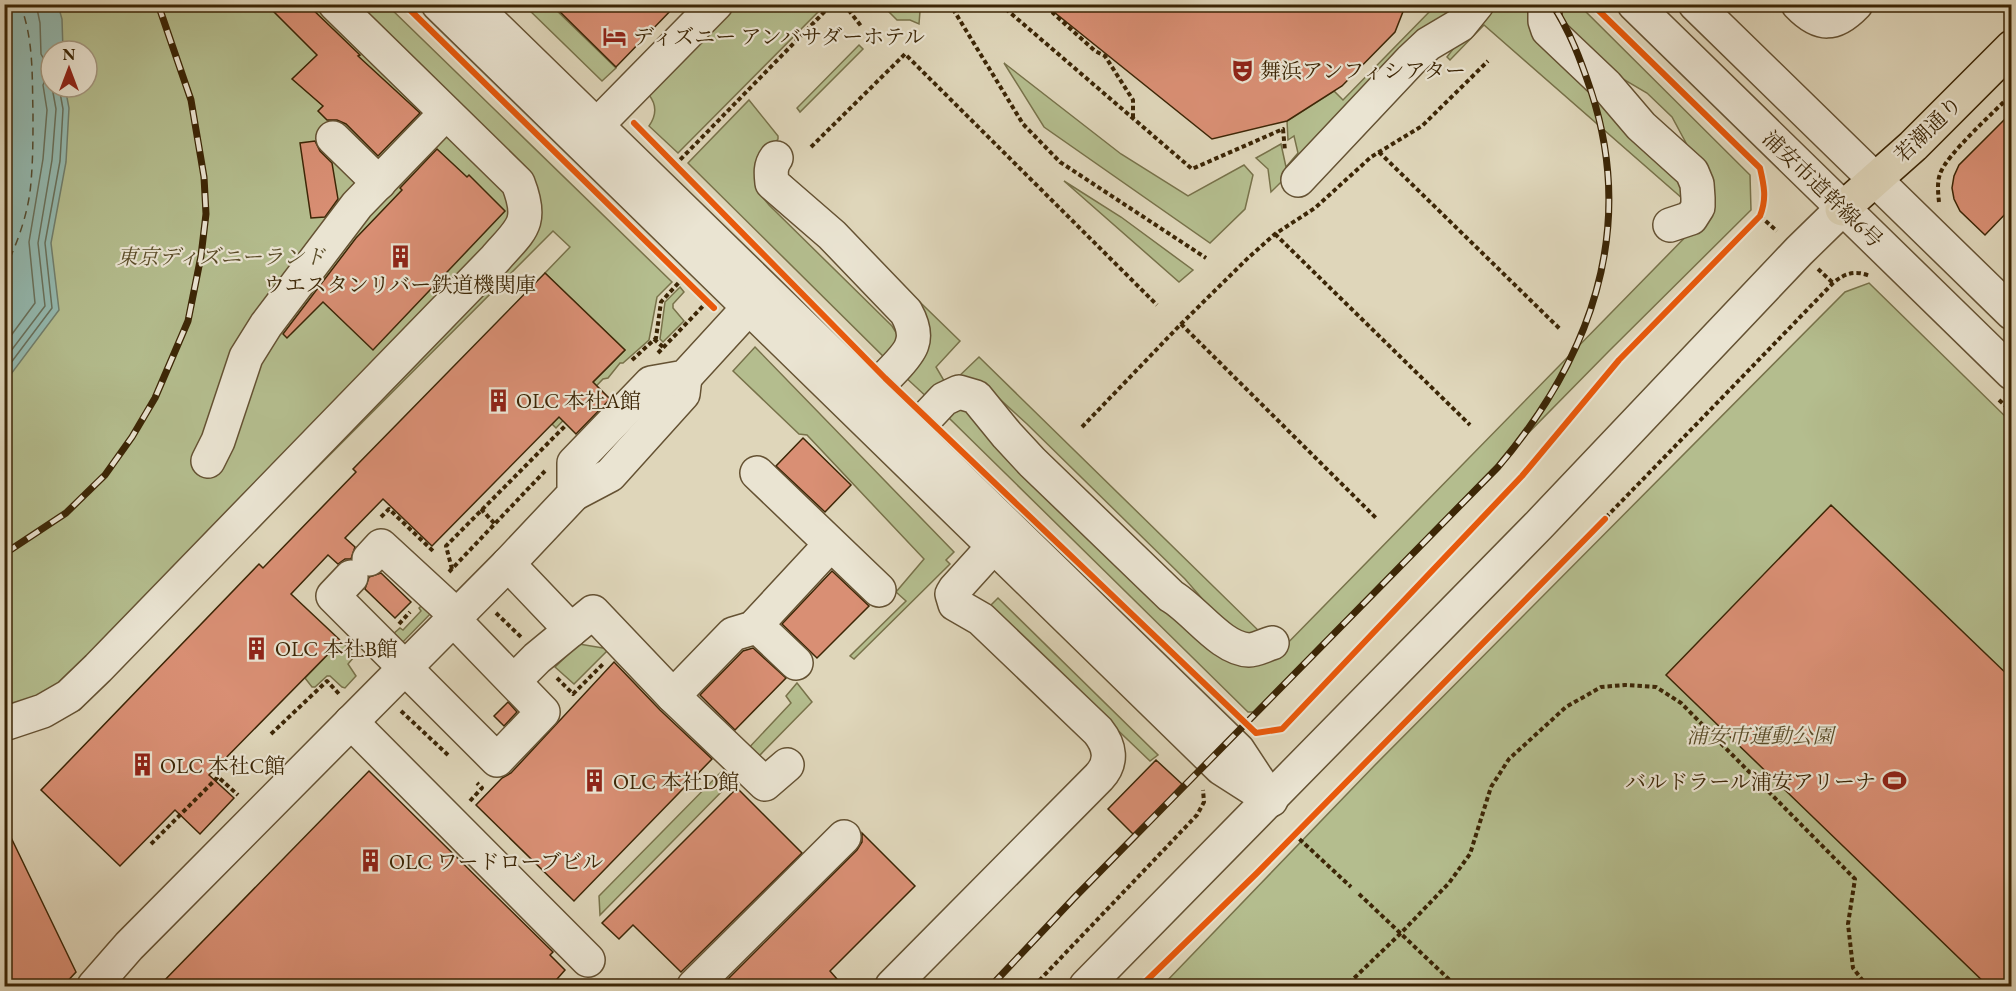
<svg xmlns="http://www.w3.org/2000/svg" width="2016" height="991" viewBox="0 0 2016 991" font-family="'EB Garamond','Noto Serif JP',serif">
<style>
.green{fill:#b4bd8e;stroke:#78724a;stroke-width:1.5;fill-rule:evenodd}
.water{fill:#93b9b0;stroke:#707e6c;stroke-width:1.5}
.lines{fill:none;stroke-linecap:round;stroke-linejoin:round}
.shore{stroke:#68705b;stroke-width:1.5}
.ferry{stroke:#524b30;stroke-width:1.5;stroke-dasharray:8 6;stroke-linecap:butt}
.building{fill:#d98f74;stroke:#3c2606;stroke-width:1.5}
.minor-casing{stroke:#655233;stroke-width:36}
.major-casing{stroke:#3c2606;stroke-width:36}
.path{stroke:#3c2606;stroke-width:4;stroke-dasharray:4.5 3;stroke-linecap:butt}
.minor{stroke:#eae4d2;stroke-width:33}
.major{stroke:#dfd6ba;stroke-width:33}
.rail-casing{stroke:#3c2606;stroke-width:7}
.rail{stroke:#eae4d2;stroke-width:4.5;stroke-dasharray:14;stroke-linecap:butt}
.cycleway-casing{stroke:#eae4d2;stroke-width:10}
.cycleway{stroke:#e8590c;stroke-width:6}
.labels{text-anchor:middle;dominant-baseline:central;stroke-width:4.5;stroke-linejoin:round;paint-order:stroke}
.poi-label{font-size:21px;fill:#3c2606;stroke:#eae4d2;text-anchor:start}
.street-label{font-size:21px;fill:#3c2606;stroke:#eae4d2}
.park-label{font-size:21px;font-style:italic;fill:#5a4c28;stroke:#eae4d2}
</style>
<rect width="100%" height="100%" fill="#dfd6ba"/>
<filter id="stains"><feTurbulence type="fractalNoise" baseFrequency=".00333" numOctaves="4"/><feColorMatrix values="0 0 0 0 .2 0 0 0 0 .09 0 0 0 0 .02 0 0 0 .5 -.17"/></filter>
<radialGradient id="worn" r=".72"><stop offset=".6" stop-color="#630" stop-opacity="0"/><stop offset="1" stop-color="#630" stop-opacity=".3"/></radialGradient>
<g class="green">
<path d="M4,5H387L672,282L657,297L649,340L623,363H620L608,378L603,379L556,428L552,424L625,350L545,273L570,247L553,231L176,609L79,710L39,729L4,739ZM51,51H87V87H51Z"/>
<polygon points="524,5 551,5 616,68 602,81"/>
<path d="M736,5H825L678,153L649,126C656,116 657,105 649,95Z"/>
<polygon points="877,5 915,5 920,11 919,24 910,20 897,20 884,7"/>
<polygon points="1436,5 1467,5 1350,114 1271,192 1268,169 1256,158 1281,144 1286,167 1298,153 1294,136 1288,140 1287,121 1334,91 1343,100"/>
<polygon points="1486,5 1537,5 1681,173 1683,199 1484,25 1450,60 1447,57"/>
<polygon points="1556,5 1579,5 1750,175 1751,210 1609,351 1254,712 1248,712 947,416 957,408 964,407 1222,655 1275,656 1705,217 1693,156 1672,117 1647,93 1611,72 1577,45"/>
<polygon points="859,45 863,49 800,112 797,108"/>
<polygon points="1004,63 1121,154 1188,196 1244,165 1253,175 1245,209 1210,243 1044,127"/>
<polygon points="749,100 778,136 778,139 766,155 761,195 769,205 892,326 897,334 898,345 887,360 688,163"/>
<polygon points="790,176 960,341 936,367 946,384 929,399 903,375 923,351 787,177"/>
<polygon points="1064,181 1121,217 1193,270 1179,282"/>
<polygon points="1869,283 2011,422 2011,986 1162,986 1375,765 1845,292"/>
<polygon points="680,287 684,292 673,304 673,308 684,321 663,342 660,339 665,302"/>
<polygon points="755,347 954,552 946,560 950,564 854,659 850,656 906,601 896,592 924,559 807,435 799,434 733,371"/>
<polygon points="979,357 1260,632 1252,637 1225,625 1185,579 1027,424 980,381 955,380"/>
<polygon points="998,598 1158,755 1150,761 989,607"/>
<polygon points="426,601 434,610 401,644 392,635 400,628 403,630 421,611 419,608"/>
<polygon points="341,641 351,651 353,658 348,664 356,676 345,688 342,687 330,676 327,676 315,687 312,687 305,678"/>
<polygon points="579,644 609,649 574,684 555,667"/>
<polygon points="797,683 812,702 757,758 744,753 791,703 786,696"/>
<polygon points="724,769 734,779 600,915 599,896"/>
</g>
<polygon class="water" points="5,4 58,5 62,19 63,51 51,51 51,87 65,87 69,108 66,162 51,243 59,310 8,378 5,387"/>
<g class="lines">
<g class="shore">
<polyline points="4,345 35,303 29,242 43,159 47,110 43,85 50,70 41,54 40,23 36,4"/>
<polyline points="4,360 45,306 38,243 52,160 56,109 52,87"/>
<polyline points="4,372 52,308 45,243 60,161 63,109 59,87"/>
</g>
<path class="ferry" d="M4,271C16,246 26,220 30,192C33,166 33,140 33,114C32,78 34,39 20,4"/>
</g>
<g class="building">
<polygon points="266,4 307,4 360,55 358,56 420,113 378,156 346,124 337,120 327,120 318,111 323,106 292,79 317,55"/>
<polygon points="552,4 677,4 616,67"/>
<polygon points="1044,4 1406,4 1395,32 1342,86 1287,121 1212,139"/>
<polygon points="2012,112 2012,207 1985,235 1960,211 1954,199 1952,188 1954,176 1959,165"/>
<polygon points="315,141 320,151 332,163 338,199 325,217 311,218 300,143"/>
<polygon points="437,149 467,177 469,175 505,211 373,350 323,302 287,338 283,334 356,238 402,190 400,188"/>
<polygon points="545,273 625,350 593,382 610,399 576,434 559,417 432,546 383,499 345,538 355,547 351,559 345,559 338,564 328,555 291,594 341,641 209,775 234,798 200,834 175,810 120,866 41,790 259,564 263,568 356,472 353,469"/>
<polygon points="803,438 851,485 825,512 776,466"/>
<polygon points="1831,505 2012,679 2012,987 1989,987 1666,675"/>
<polygon points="832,571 869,606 817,658 782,624"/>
<polygon points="381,573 411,602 395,618 365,589 369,577"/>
<polygon points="753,648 786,678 735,730 700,695 743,651"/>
<polygon points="614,662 660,710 712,759 574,901 476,805 502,778 511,773"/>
<polygon points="508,702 517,712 504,726 494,716"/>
<polygon points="1156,760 1182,784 1134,835 1108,809"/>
<polygon points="369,771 553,952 550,955 565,970 550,987 158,987"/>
<polygon points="737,788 802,853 681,972 633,925 619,939 602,923"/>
<polygon points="4,823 76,972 62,987 4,987"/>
<polygon points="862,833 915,886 830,971 844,987 720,987 857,850 862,842"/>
</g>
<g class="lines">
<defs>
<g id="minor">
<polyline points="438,4 1221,768 1271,800"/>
<polyline points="472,4 1238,750 1265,791"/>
<polyline points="1545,4 1545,21 1548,30 1606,85 1641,126 1692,172 1697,184 1698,198 1698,207 1691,218 1670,225"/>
<polyline points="1634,4 2012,373"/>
<polyline points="1695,4 2012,313"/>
<path d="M1798,4C1820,27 1835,26 1856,4"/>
<polyline points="596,126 716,4"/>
<polyline points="333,138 379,183"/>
<path d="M776,158C770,166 771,174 772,183L832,235L906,312C911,321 916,333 912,344C909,356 881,382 871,392"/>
<polyline points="1298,180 1411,60 1428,44 1460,25 1477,4"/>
<path d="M913,432L944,399L959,392L976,397L1007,435L1032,462L1171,596C1195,610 1221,649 1249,650C1256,650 1265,645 1272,643"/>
<polyline points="208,461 218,441 246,357 266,325 357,205 446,113"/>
<polyline points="757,473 879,590"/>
<polyline points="574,494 610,475 683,394 685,377"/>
<polyline points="369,559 381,546 457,616"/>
<polyline points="508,564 571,630 593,612 673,696 765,784 787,765"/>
<polyline points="351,577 333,596 497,760 543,712 453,619"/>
<polyline points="756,625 796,663"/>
<polyline points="514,681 537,658 571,630"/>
<polyline points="673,696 733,634 753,628 830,545"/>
<polyline points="351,722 588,960"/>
<path d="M4,724L43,711L69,696L98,668L495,259C521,229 534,224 518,183L335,4"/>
<polyline points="94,986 129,946 508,564 574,494 574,463 651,383 685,377 763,292"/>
<polyline points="694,986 844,837"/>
<path d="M892,986L1099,777C1113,762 1110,746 1098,731L981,619L955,604L952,594L955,589L993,547"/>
<polyline points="1086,986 1539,525 1799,251 1842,209"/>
</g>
<polyline id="major" points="1842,209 1913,146 2012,47"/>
</defs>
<use href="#minor" class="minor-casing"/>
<use href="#major" class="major-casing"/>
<g class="path">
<polyline points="844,4 861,26"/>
<polyline points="940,4 953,9 974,4"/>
<polyline points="1000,4 1192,169 1283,129 1285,151"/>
<polyline points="1055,4 1053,13 1095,51 1105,56 1133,100 1133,118"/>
<polyline points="1592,4 1610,22"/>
<polyline points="953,9 1023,124 1060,162 1206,258"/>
<polyline points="811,147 905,54 1157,305"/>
<polyline points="1379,152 1561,330"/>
<polyline points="675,165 832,4"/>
<path d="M1939,202C1938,193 1937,182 1940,174C1946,155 1995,111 2012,94"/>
<polyline points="1760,216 1777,231"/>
<polyline points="1275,234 1470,425"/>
<polyline points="1818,269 1833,283"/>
<polyline points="1181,324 1377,519"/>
<polyline points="654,339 663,347"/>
<polyline points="658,353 705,304"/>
<polyline points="632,360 656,338 661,302 682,279"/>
<polyline points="1999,400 2012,412"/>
<polyline points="1082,427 1181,324 1249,257 1275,234 1315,208 1371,157 1422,126 1488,61"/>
<polyline points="481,509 495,524"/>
<polyline points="381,517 389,509 434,552"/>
<polyline points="452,569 446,546 566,425"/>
<polyline points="449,572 545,471"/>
<polyline points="496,613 521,637"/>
<polyline points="399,624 410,612"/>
<polyline points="557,678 573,694 603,664"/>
<polyline points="401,711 448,755"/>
<path d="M1259,732L1282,729L1522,476L1619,360L1760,216C1767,200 1765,184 1760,168"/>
<polyline points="271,734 327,681 340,695"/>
<polyline points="470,801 482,788 477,783"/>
<polyline points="1294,834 1351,887"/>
<polyline points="151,844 218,777 238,795"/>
<polyline points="1359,894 1456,986"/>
<polyline points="1034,986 1197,815 1204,802 1203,790"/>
<path d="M1141,986C1375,756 1604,520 1833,283C1845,273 1855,270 1870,276"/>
<polyline points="1342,986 1348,984 1401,933 1449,883 1470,854 1491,787 1509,759 1566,707 1601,687 1625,685 1656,687 1681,703 1855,879 1848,924 1853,968 1867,986"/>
</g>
<use href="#minor" class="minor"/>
<use href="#major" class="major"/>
<defs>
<g id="rail">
<polyline points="4,554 66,513 105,475 132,437 155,398 188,321 201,256 206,214 204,177 191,100 158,4"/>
<path d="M991,986L1074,898L1498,467C1590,359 1637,231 1591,91C1581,61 1570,31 1552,4"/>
</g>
</defs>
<use href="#rail" class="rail-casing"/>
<use href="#rail" class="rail"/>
<defs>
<g id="cycleway">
<polyline points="404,4 714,308"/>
<path d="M634,123L885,378L1256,733L1282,729L1522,476L1619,360L1760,216C1767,199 1764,185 1760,168L1592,4"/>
<polyline points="1141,986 1257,873 1605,519"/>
</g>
</defs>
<use href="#cycleway" class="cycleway-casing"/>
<use href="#cycleway" class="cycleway"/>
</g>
<defs>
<symbol id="hotel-bare" viewBox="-9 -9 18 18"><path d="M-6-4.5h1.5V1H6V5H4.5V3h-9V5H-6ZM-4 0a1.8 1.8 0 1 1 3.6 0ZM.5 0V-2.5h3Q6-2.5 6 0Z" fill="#8f2418" stroke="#eae4d2" stroke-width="2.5" paint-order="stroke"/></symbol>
<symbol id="theatre-bare" viewBox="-9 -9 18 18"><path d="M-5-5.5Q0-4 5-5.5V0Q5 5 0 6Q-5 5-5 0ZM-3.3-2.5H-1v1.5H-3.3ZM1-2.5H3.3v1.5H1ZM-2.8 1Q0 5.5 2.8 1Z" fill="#8f2418" stroke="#eae4d2" stroke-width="2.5" paint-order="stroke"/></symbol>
<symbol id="building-bare" viewBox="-9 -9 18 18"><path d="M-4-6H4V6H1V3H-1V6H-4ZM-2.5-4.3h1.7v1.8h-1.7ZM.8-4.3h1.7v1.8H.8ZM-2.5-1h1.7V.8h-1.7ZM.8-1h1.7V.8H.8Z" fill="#8f2418" stroke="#eae4d2" stroke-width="2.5" paint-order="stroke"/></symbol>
<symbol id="stadium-bare" viewBox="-9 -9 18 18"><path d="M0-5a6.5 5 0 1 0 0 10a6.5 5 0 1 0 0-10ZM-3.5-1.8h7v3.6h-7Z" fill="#8f2418" stroke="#eae4d2" stroke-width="2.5" paint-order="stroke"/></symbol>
</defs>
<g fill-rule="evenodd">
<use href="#hotel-bare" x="598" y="20" width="33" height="33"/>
<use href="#theatre-bare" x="1226" y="54" width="33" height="33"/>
<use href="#building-bare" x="384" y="240" width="33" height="33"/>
<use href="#building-bare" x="482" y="384" width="33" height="33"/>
<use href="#building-bare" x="240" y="632" width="33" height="33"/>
<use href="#building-bare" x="126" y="748" width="33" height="33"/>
<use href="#building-bare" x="578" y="764" width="33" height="33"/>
<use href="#stadium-bare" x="1878" y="764" width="33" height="33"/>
<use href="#building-bare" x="354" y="844" width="33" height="33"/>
</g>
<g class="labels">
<g class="poi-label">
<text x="633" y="36">ディズニー アンバサダーホテル</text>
<text x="1260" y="70">舞浜アンフィシアター</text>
<text x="400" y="284" text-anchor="middle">ウエスタンリバー鉄道機関庫</text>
<text x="516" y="400">OLC 本社A館</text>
<text x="275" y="648">OLC 本社B館</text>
<text x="160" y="765">OLC 本社C館</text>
<text x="613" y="781">OLC 本社D館</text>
<text x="1876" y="781" text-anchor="end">バルドラール浦安アリーナ</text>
<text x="389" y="861">OLC ワードローブビル</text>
</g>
<g class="street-label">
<text transform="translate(1928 129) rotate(-44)">若潮通り</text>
<text transform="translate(1823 189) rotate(44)">浦安市道幹線6号</text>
</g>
<g class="park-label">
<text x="221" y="256">東京ディズニーランド</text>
<text x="1760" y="735">浦安市運動公園</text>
</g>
</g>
<rect width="2016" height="991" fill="none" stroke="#dfd6ba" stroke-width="24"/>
<rect x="6" y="6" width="2004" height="979" fill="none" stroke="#3c2606" stroke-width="3"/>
<rect x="12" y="12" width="1992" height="967" fill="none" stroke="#3c2606" stroke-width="1.5"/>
<g transform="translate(69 69)"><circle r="28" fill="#eae4d2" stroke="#a49880" stroke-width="1.5"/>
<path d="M0-4.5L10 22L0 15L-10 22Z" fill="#8f2418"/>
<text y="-9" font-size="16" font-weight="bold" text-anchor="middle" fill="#3c2606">N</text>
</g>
<rect width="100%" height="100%" filter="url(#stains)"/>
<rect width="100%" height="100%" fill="url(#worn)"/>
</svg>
